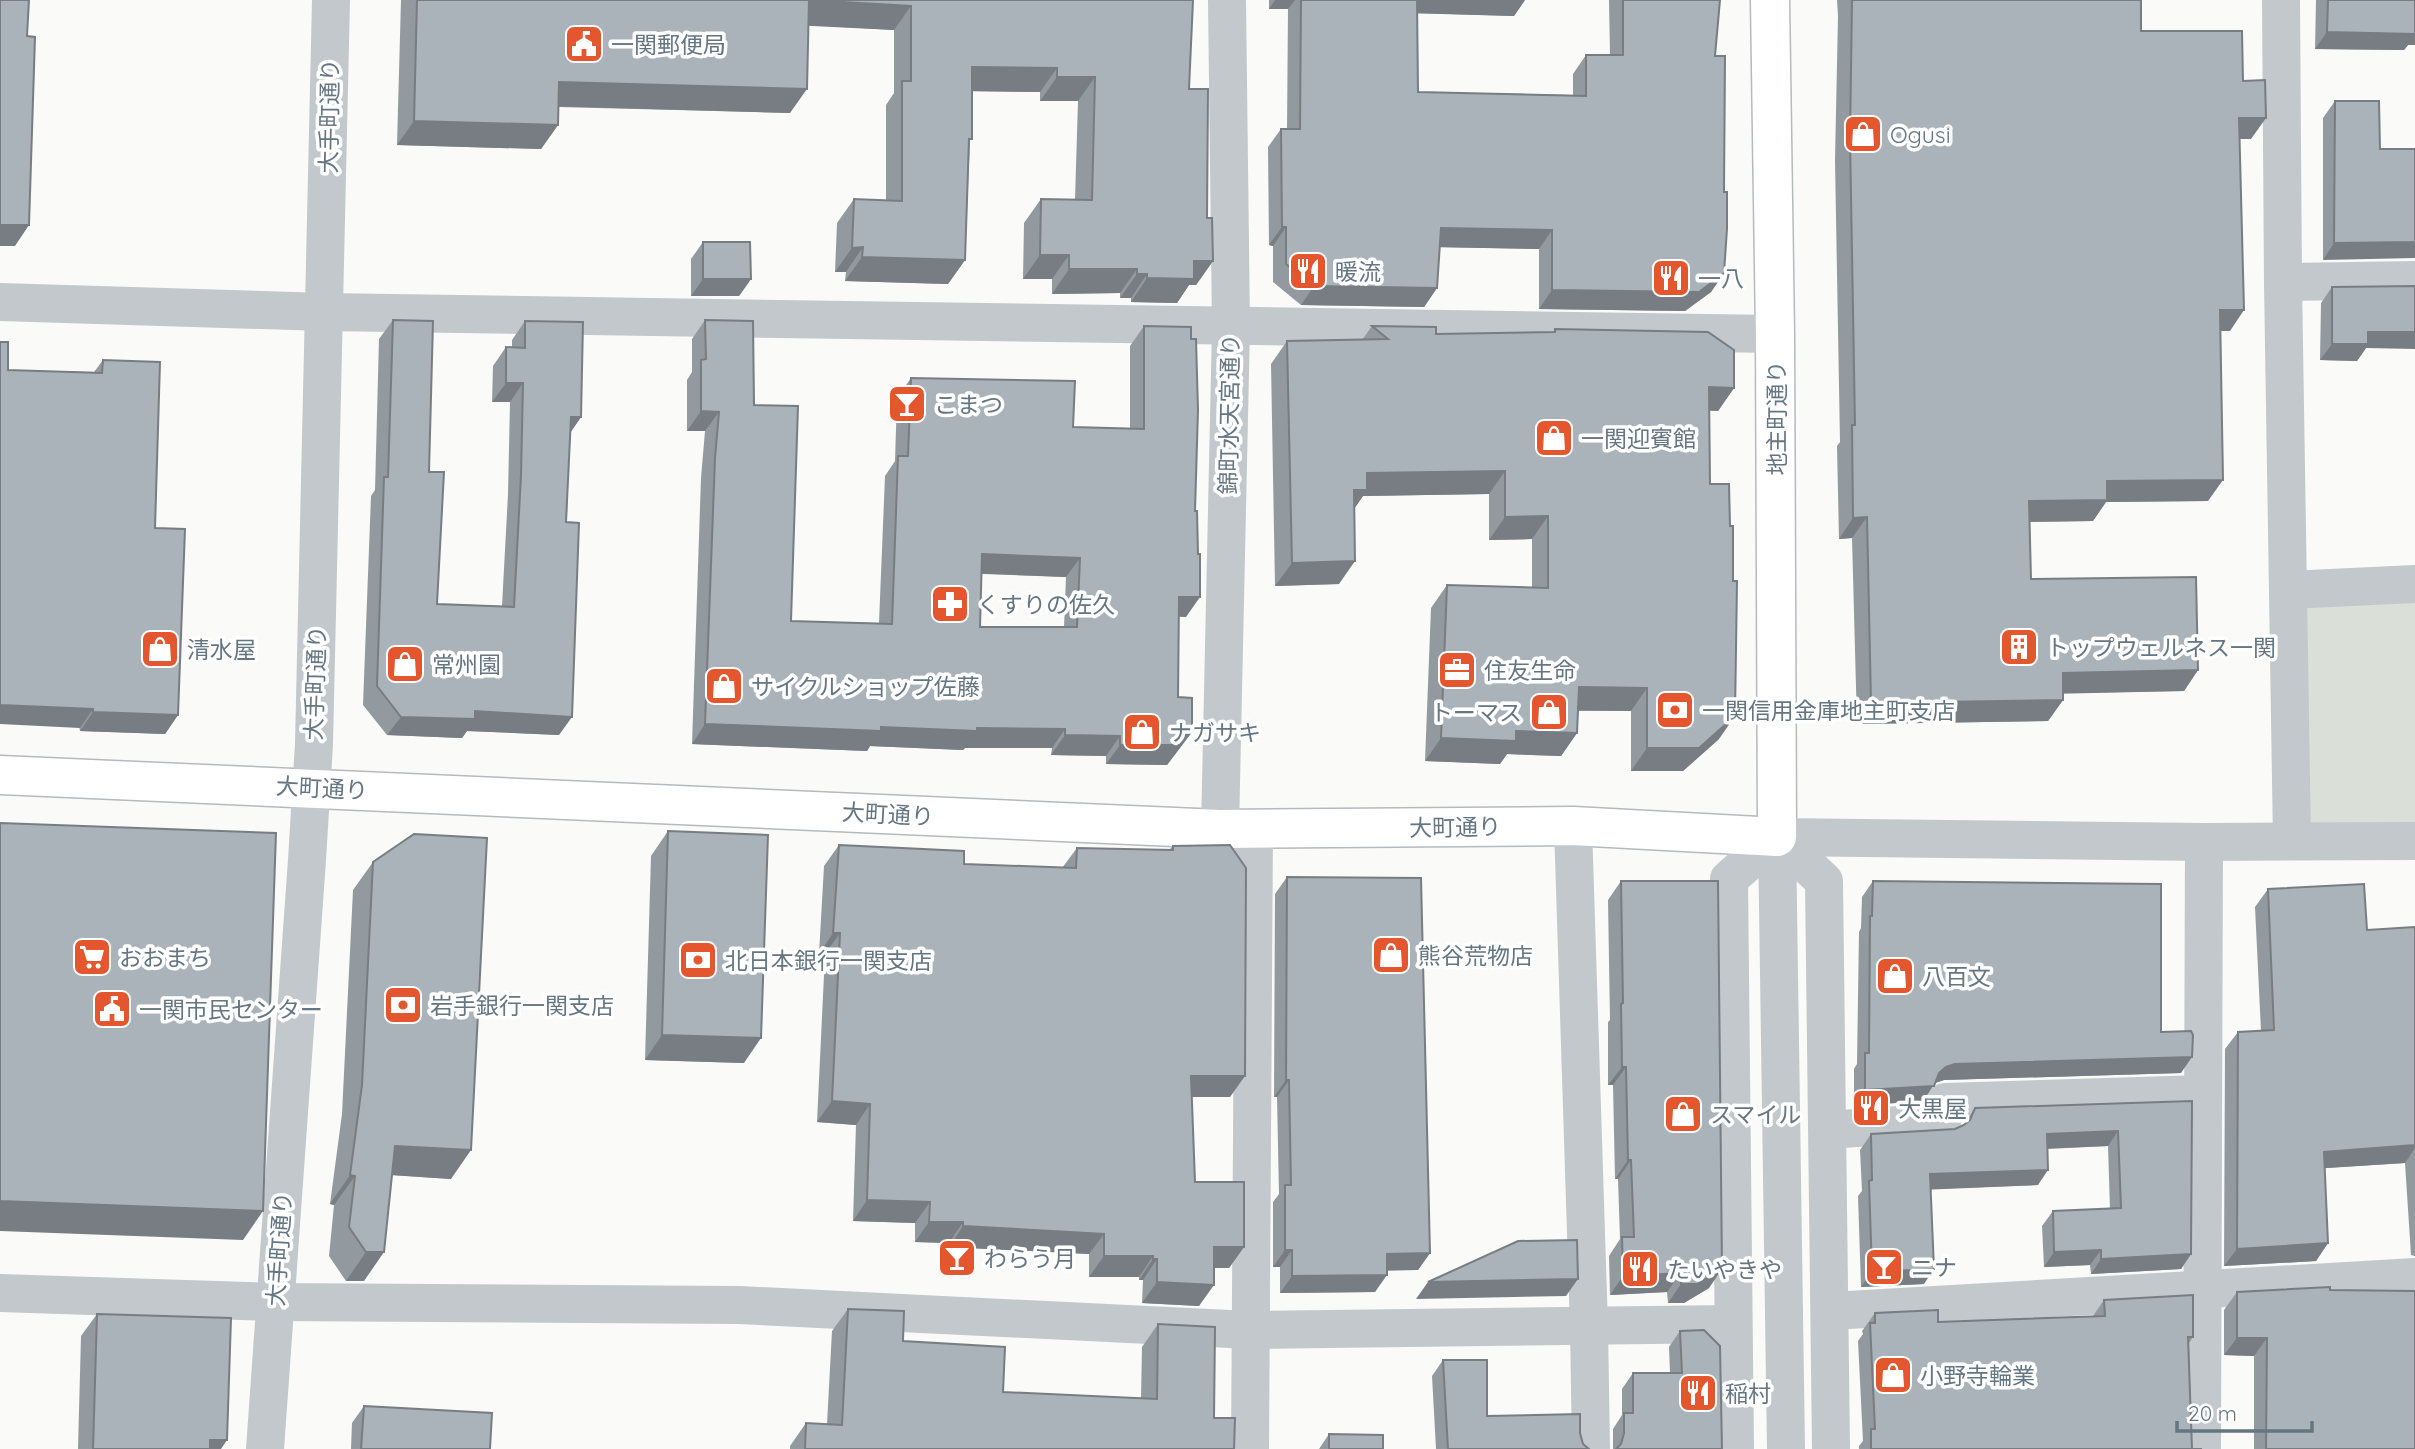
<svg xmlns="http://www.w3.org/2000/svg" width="2415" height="1449" viewBox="0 0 2415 1449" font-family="Quicksand,'Noto Sans JP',sans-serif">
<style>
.park{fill:#dadfd7}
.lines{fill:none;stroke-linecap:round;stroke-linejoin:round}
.major-casing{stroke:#b5babe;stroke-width:41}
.minor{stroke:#c3c8cc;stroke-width:38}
.major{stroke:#fff;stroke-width:38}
.wall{fill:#929a9f;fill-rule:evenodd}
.shaded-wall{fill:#777d82}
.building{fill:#aab3b9;stroke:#777d82;stroke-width:2;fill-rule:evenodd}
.labels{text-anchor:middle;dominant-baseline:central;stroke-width:7;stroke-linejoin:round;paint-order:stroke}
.poi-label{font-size:23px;fill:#657683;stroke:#fff;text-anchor:start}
.street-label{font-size:23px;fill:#657683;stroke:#fff}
</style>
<rect width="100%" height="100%" fill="#fafaf8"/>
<polygon class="park" points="2415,602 2415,823 2309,825 2305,604"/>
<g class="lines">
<defs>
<polyline id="major" points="0,775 1220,829 1573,826 1777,837 1775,334 1770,0"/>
</defs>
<use href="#major" class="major-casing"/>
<g class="minor">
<polyline points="2281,0 2283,282 2292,841"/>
<polyline points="2283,282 2415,280"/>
<polyline points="0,302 325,312 1775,334"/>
<polyline points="2288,590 2415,584"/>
<polyline points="1573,826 1589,1327 1591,1449"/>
<polyline points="1220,829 1231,327 1227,0"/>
<polyline points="1777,837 1824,881 1831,1449"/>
<polyline points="1777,837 1786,1449"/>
<polyline points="1828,1130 1942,1122 1945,1102 2203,1094"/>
<polyline points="0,1293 275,1302 739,1305 1250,1330 1733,1324"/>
<polyline points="1831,1311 2415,1277"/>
<polyline points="265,1449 307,860 314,744 331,0"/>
<polyline points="1250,1449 1254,829"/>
<polyline points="1735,1449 1729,879 1777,837 2204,842 2415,841"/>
<polyline points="2202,1449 2204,842"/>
</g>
<use href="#major" class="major"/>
</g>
<g class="wall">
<polygon points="401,0 1193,0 1189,89 1213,261 1196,285 1189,285 1177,303 1131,302 1131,298 1120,298 1120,293 1052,294 1052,279 1023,279 1024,223 1041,199 1075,199 1078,101 1040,101 1040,92 972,91 965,260 948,284 845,281 846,272 835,272 837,223 854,199 886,200 886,105 894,93 894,30 809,25 790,113 558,107 558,125 541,149 397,145"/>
<polygon points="1269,0 1525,0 1514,16 1417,13 1418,92 1573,95 1573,74 1586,55 1610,55 1609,0 1720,0 1715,56 1724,273 1711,292 1685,311 1539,309 1539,249 1440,247 1437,288 1424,307 1301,305 1273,282 1273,246 1269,245 1268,147 1281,129 1287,129 1288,9 1269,9"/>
<polygon points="1837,0 2141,0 2141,31 2243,81 2251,139 2240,139 2230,331 2220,331 2208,501 2106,502 2093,521 2030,522 2031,579 2198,670 2184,691 2063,693 2063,700 2048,721 1857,724 1852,538 1839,539 1837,446 1840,442 1835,160 1838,16"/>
<polygon points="2316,0 2415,0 2415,45 2408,45 2404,50 2315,49"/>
<polygon points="2335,101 2380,149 2415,149 2323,260 2323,118"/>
<polygon points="703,242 751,279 739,296 691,296 691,259"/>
<polygon points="2332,287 2366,348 2357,361 2320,360 2321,303"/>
<polygon points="393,320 429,472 437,604 502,606 508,494 510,402 492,402 493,366 506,347 512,347 512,340 525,321 581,417 570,433 559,735 467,731 462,738 387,735 363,705 371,496 375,490 379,339"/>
<path d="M705,320L754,405L791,621L879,623L885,476L895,461L897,398L911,378L1073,427L1130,428V346L1144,326L1186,617L1179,616L1178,697L1192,732L1167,765L1106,764V756L1051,755L1052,748H965L963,750L870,746L867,751L692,744L701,478L705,431H687V380L692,372V339ZM982,574L1066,577L1064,627H980Z"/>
<polygon points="1372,326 1436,334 1553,332 1555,329 1734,388 1718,411 1709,410 1710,484 1719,739 1683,771 1631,771 1631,711 1578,711 1577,733 1561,756 1507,754 1500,764 1425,761 1431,608 1447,585 1532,588 1532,539 1489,540 1489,494 1363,496 1354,509 1339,584 1275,586 1271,364 1287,341 1362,340"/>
<polygon points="103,360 155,528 178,715 165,734 80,731 8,370 94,372"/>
<polygon points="668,831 744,1063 645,1060 651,856"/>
<polygon points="839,845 964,864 1062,868 1077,848 1169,850 1173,846 1230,1097 1192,1097 1195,1182 1244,1247 1229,1268 1214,1268 1199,1306 1142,1303 1143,1280 1139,1280 1139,1277 1089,1277 1089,1254 949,1247 949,1243 915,1242 915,1223 853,1221 856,1125 817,1122 825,954 819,954 824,866"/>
<polygon points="373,862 451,1179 392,1175 364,1281 346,1281 329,1256 334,1205 330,1204 342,1114 353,890"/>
<polygon points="1287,877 1430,1253 1418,1270 1387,1270 1375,1292 1280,1293 1280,1267 1273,1267 1273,1202 1279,1194 1277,1097 1274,1097 1275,894"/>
<polygon points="1621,881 1709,1288 1684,1303 1668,1303 1667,1292 1610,1295 1609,1256 1620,1239 1618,1179 1615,1179 1613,1085 1608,1085 1608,1022 1610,1020 1608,900"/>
<polygon points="1873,881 2161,1032 2181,1073 1944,1080 1935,1083 1923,1101 1854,1106 1854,1069 1857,1064 1859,932 1861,928 1862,897"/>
<polygon points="2268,889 2367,930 2415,927 2415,1256 2411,1255 2405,1163 2325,1168 2328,1243 2316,1261 2224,1266 2225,1049 2238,1032 2261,1031 2255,907"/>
<polygon points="2192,1101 2191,1254 2181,1269 2091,1274 2090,1265 2044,1267 2042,1226 2053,1211 2110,1209 2108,1146 2047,1149 2038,1185 1931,1189 1924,1284 1861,1287 1858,1196 1862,1191 1860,1150 1871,1134 1955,1129 1963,1126 1975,1108"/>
<polygon points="2330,1290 2415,1449 2254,1449 2254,1356 2224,1355 2224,1310 2237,1292"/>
<polygon points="2104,1300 2193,1337 2189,1343 2192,1449 2202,1449 1859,1449 1859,1446 1863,1441 1858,1341 1863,1334 1862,1331 1875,1313 1938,1322 2093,1316"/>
<polygon points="848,1309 903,1341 1003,1392 1141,1398 1142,1347 1158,1324 1214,1418 1234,1449 790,1449 790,1446 806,1423 827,1424 832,1331"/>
<polygon points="97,1314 221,1449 78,1449 81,1336"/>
<polygon points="1680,1331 1722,1449 1613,1449 1613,1429 1622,1415 1622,1389 1633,1373 1670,1373 1669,1347"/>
<polygon points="1443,1360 1487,1416 1580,1433 1583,1444 1589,1449 1436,1449 1432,1376"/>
<polygon points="364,1406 490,1449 351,1449 352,1423"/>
<polygon points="1329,1434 1383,1449 1319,1449"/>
</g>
<g class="shaded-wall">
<polygon points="809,0 911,6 894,30 792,25"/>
<polygon points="1275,0 1295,0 1288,9 1269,9"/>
<polygon points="1413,0 1525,0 1514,16 1404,13"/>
<polygon points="2415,29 2415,45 2408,45 2404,50 2315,49 2327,32"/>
<polygon points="972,67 1057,68 1040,92 955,91"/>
<polygon points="1057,77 1095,77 1078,101 1040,101"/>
<polygon points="559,82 807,89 790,113 542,106"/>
<polygon points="2239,118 2266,118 2251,139 2225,139"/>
<polygon points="414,121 558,125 541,149 397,145"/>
<polygon points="0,225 29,225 15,246 0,246"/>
<polygon points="1282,227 1286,227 1273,246 1269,245"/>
<polygon points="1441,228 1552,230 1539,249 1428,247"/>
<polygon points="2415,242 2415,258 2323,260 2334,243"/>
<polygon points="863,247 846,272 835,272 852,248"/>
<polygon points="1040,255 1069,255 1052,279 1023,279"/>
<polygon points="862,257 965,260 948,284 845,281"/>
<polygon points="1194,261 1213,261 1196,285 1189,285 1177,303 1131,302 1147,278"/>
<polygon points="1069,269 1137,269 1120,293 1052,294"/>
<polygon points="1724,273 1711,292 1685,311 1539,309 1552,290"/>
<polygon points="1137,274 1147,274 1131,298 1120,298"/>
<polygon points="703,279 751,279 739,296 691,296"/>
<polygon points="1314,286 1437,288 1424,307 1301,305"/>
<polygon points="2220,310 2244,310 2230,331 2205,331"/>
<polygon points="2368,332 2415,332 2415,349 2366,348 2357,361 2320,360 2332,344"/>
<polygon points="506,383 523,383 510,402 492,402"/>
<polygon points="1709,387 1734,388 1718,411 1693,410"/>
<polygon points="701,411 719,412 705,431 687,431"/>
<polygon points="571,417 581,417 568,436"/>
<polygon points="1505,471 1489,494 1363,496 1351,513 1338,513 1367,473"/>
<polygon points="2223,480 2208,501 2106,502 2093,521 2015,522 2029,501 2107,481"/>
<polygon points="1548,516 1532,539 1489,540 1505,517"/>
<polygon points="1867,517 1852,538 1839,539 1853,518"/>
<polygon points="982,554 1080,558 1066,577 968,573"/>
<polygon points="1355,561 1339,584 1275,586 1292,563"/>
<polygon points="1179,597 1200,597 1186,617 1165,616"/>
<polygon points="2198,670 2184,691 2048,694 2063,673"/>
<polygon points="1579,687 1647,688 1631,711 1563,710"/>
<polygon points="2063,700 2048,721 1857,724 1871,703"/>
<polygon points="0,705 93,709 80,728 0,724"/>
<polygon points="475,711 572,717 559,735 467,731 462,738 387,735 401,717"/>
<polygon points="93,712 178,715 165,734 80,731"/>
<polygon points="1735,716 1719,739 1683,771 1631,771 1647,748"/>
<polygon points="705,724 977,728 1065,729 1052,748 965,748 963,750 870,746 867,751 692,744"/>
<polygon points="1516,731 1577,733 1561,756 1507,754 1500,764 1425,761 1441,738"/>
<polygon points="1181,732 1192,732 1167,765 1106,764 1120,745"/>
<polygon points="1065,735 1120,736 1106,756 1051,755"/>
<polygon points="833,933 840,933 825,954 819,954"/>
<polygon points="662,1035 761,1038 744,1063 645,1060"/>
<polygon points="2192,1057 2181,1073 1944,1080 1935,1083 1923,1101 1854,1106 1865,1090 1939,1073 1946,1067 1955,1064"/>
<polygon points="1622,1067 1626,1067 1613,1085 1608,1085"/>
<polygon points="1191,1076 1245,1076 1230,1097 1177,1097"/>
<polygon points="1286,1080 1289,1080 1277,1097 1274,1097"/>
<polygon points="832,1101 870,1104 856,1125 817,1122"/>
<polygon points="2118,1131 2108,1146 2036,1149 2047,1134"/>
<polygon points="2415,1145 2415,1148 2405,1163 2312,1169 2324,1152"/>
<polygon points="395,1146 471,1150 451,1179 375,1174"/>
<polygon points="1628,1160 1631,1160 1618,1179 1615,1179"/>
<polygon points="2048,1170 2038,1185 1920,1190 1930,1174"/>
<polygon points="350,1175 355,1176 334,1205 330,1204"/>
<polygon points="867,1200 930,1202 915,1223 853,1221"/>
<polygon points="0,1201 263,1211 243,1240 0,1231"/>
<polygon points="929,1222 963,1222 949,1243 915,1242"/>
<polygon points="963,1226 1104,1234 1089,1254 949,1247"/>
<polygon points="2328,1243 2316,1261 2224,1266 2237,1249"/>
<polygon points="1214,1247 1244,1247 1229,1268 1200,1268"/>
<polygon points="1285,1250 1292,1250 1280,1267 1273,1267"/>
<polygon points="2101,1250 2090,1265 2044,1267 2054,1252"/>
<polygon points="366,1252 384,1252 364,1281 346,1281"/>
<polygon points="1430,1253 1418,1270 1375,1271 1387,1254"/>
<polygon points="2191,1254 2181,1269 2091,1274 2101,1259"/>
<polygon points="1104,1256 1153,1256 1139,1277 1089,1277"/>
<polygon points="1153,1259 1157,1259 1143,1280 1139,1280"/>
<polygon points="1722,1269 1709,1288 1684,1303 1668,1303 1681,1284"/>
<polygon points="1934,1269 1924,1284 1861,1287 1872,1272"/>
<polygon points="1681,1273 1667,1292 1610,1295 1623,1276"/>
<polygon points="1387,1275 1375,1292 1280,1293 1292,1276"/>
<polygon points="1578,1279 1566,1296 1416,1299 1428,1282"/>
<polygon points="1157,1282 1214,1285 1199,1306 1142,1303"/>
<polygon points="2237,1338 2267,1338 2254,1356 2224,1355"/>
<polygon points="210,1440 227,1440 221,1449 204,1449"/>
</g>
<g class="building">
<polygon points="0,0 29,0 27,36 35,37 29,225 0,225"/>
<polygon points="417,0 1193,0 1189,89 1208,89 1207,218 1212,218 1213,261 1194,261 1194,279 1147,278 1147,274 1137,274 1137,269 1069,269 1069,255 1040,255 1041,199 1092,200 1095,77 1057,77 1057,68 972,67 972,139 969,139 965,260 862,257 863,247 852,248 854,199 902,201 902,81 911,81 911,6 809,0 807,89 559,82 558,125 414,121"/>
<polygon points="1301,0 1417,0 1418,92 1586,96 1586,55 1623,55 1623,0 1720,0 1715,56 1725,56 1724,192 1727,192 1727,229 1724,273 1699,292 1552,290 1552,230 1441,228 1437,288 1314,286 1286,264 1286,227 1282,227 1281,129 1300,129"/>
<polygon points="1852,0 2141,0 2141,31 2242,31 2243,81 2265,80 2266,118 2239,118 2244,310 2220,310 2223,480 2107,481 2107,500 2029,501 2031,579 2196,577 2198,670 2063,673 2063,700 1871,703 1867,517 1853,518 1852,425 1855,425 1850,139"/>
<polygon points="2328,0 2415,0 2415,34 2327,32"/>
<polygon points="2335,101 2379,101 2380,149 2415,149 2415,242 2334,243"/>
<polygon points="703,242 750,242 751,279 703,279"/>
<polygon points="2415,286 2415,332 2368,332 2368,344 2332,344 2332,287"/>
<polygon points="393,320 433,321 429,472 444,472 437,604 514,607 521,475 523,383 506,383 506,347 525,348 525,321 583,322 581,417 571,417 566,522 579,523 572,717 475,711 475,719 401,717 377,686 384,477 388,477"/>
<path d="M705,320L753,321L754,405L798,406L791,621L892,624L898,456H908L911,378L1075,381L1073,427L1144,429V326L1191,327V339H1196L1198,410L1195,511H1197L1198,554H1200V597H1179L1178,697L1192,698V732H1181V745H1120V736L1065,735V729L977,728V731L881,727V731L705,724L715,458L719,412L701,411V360L706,359ZM982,554L1080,558L1077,627H980Z"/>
<polygon points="1372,326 1436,327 1436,334 1555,332 1555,329 1708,332 1734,350 1734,388 1709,387 1710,484 1729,484 1730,526 1733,526 1733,581 1737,581 1735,716 1699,748 1647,748 1647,688 1579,687 1577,733 1516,731 1516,741 1441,738 1447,585 1548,588 1548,516 1505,517 1505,471 1367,473 1367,490 1354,490 1355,561 1292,563 1287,341 1388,339"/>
<polygon points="0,342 8,342 8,370 102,373 103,360 160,362 155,528 185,529 178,715 93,712 93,709 0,705"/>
<polygon points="0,823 276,833 263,1211 0,1201"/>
<polygon points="668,831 768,835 761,1038 662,1035"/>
<polygon points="414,834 487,838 471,1150 395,1146 384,1252 366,1252 349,1227 355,1176 350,1175 362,1085 373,862"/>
<polygon points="839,845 964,851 964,864 1076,868 1077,848 1173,850 1173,846 1230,845 1246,868 1245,1076 1191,1076 1195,1182 1244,1182 1244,1247 1214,1247 1214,1285 1157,1282 1157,1259 1153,1259 1153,1256 1104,1256 1104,1234 963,1226 963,1222 929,1222 930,1202 867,1200 870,1104 832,1101 840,933 833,933"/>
<polygon points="1287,877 1421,878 1430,1253 1387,1254 1387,1275 1292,1276 1292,1250 1285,1250 1285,1185 1291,1185 1289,1080 1286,1080"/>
<polygon points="1621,881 1718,881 1722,1269 1697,1284 1681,1284 1681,1273 1623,1276 1622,1237 1634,1237 1631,1160 1628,1160 1626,1067 1622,1067 1621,1004 1623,1003"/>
<polygon points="1873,881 2161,884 2161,1032 2191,1031 2193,1035 2192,1057 1955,1064 1946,1067 1939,1073 1934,1086 1865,1090 1865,1053 1869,1053 1870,916 1872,916"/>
<polygon points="2364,884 2367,930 2415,927 2415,1145 2324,1152 2328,1243 2237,1249 2238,1032 2274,1030 2268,889"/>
<polygon points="2192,1101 2191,1254 2101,1259 2101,1250 2054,1252 2053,1211 2121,1208 2118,1131 2047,1134 2048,1170 1930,1174 1934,1269 1872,1272 1869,1181 1872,1180 1871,1134 1955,1129 1964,1125 1970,1120 1975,1108"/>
<polygon points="1577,1240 1578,1279 1428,1282 1518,1241"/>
<polygon points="2330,1287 2330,1290 2415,1291 2415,1449 2266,1449 2267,1338 2237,1338 2237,1292"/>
<polygon points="2193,1295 2193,1337 2188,1337 2192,1449 2202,1449 1871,1449 1871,1429 1875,1429 1870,1323 1875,1323 1875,1313 1938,1310 1938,1322 2105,1316 2104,1300"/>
<polygon points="848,1309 904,1311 903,1341 1005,1347 1003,1392 1157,1399 1158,1324 1215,1327 1214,1418 1235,1418 1234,1449 805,1449 806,1423 842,1425"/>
<polygon points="97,1314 231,1318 227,1440 210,1440 210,1449 93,1449"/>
<polygon points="1704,1330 1720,1346 1722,1449 1616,1449 1621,1444 1624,1433 1624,1413 1633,1413 1633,1373 1682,1373 1680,1331"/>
<polygon points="1443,1360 1487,1360 1487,1416 1580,1414 1580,1433 1583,1444 1589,1449 1448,1449"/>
<polygon points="364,1406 492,1413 490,1449 361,1449"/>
<polygon points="1329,1434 1383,1435 1383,1449 1329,1449"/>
</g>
<defs>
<symbol id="civic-square" viewBox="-11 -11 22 22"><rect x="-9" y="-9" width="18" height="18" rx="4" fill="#e4572e" stroke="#fff"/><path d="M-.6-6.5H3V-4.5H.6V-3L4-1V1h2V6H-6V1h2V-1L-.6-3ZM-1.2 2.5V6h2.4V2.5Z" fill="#fff"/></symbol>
<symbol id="shop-square" viewBox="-11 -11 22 22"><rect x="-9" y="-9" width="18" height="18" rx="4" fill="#e4572e" stroke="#fff"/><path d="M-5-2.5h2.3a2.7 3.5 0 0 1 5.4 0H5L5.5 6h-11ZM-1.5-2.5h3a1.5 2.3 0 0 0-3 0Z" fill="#fff"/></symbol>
<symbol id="restaurant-square" viewBox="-11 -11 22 22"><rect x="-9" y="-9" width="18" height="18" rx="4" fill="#e4572e" stroke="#fff"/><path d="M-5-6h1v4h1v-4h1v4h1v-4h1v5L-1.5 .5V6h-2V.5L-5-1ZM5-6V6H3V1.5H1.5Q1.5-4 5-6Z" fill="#fff"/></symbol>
<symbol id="bar-square" viewBox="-11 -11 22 22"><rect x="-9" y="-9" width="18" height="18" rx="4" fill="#e4572e" stroke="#fff"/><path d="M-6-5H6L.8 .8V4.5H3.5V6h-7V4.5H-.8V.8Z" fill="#fff"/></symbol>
<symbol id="pharmacy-square" viewBox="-11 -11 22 22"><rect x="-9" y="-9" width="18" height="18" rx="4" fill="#e4572e" stroke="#fff"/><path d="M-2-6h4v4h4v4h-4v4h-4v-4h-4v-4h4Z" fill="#fff"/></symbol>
<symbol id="building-square" viewBox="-11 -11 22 22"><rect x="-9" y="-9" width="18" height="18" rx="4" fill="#e4572e" stroke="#fff"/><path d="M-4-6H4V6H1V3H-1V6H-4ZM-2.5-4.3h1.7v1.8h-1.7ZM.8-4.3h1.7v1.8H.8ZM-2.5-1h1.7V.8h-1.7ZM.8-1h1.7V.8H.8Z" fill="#fff"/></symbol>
<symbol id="office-square" viewBox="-11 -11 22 22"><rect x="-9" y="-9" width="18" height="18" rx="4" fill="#e4572e" stroke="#fff"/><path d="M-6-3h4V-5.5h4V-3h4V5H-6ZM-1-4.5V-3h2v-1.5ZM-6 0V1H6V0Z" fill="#fff"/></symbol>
<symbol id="bank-square" viewBox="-11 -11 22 22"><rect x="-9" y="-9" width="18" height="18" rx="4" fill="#e4572e" stroke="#fff"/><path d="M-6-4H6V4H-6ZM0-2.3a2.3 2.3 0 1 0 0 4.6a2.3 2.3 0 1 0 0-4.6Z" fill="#fff"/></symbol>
<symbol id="supermarket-square" viewBox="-11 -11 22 22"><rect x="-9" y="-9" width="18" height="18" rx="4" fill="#e4572e" stroke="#fff"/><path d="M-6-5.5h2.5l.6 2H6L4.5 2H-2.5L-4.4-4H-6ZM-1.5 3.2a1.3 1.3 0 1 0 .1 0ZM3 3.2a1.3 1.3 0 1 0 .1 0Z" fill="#fff"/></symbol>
</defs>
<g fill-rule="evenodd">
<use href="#civic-square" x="562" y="22" width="44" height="44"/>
<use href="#shop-square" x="1841" y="112" width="44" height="44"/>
<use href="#restaurant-square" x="1286" y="249" width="44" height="44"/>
<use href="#restaurant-square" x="1649" y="256" width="44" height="44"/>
<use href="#bar-square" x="885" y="382" width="44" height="44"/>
<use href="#shop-square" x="1532" y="416" width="44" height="44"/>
<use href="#pharmacy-square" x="928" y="582" width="44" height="44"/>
<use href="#building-square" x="1997" y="625" width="44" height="44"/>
<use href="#shop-square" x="138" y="627" width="44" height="44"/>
<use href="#shop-square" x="383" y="642" width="44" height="44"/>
<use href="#office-square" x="1435" y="648" width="44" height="44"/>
<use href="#shop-square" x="702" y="664" width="44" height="44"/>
<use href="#bank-square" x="1653" y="688" width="44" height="44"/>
<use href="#shop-square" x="1527" y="690" width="44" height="44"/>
<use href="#shop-square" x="1120" y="710" width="44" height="44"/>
<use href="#shop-square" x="1369" y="933" width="44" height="44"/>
<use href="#supermarket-square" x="70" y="935" width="44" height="44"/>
<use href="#bank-square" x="676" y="938" width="44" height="44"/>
<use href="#shop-square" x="1873" y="954" width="44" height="44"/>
<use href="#bank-square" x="381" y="983" width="44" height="44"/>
<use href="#civic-square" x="90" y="987" width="44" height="44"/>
<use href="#restaurant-square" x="1849" y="1086" width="44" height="44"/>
<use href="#shop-square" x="1661" y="1092" width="44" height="44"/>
<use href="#bar-square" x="935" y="1236" width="44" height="44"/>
<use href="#bar-square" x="1862" y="1245" width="44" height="44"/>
<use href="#restaurant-square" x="1618" y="1247" width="44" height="44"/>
<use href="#shop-square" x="1871" y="1353" width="44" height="44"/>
<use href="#restaurant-square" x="1676" y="1371" width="44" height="44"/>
</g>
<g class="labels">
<g class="poi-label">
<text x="611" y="44">一関郵便局</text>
<text x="1890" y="134">Ogusi</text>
<text x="1335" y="271">暖流</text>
<text x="1698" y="278">一八</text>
<text x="934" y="404">こまつ</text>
<text x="1581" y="438">一関迎賓館</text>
<text x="977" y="604">くすりの佐久</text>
<text x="2046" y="647">トップウェルネス一関</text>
<text x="187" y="649">清水屋</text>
<text x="432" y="664">常州園</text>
<text x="1484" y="670">住友生命</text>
<text x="751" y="686">サイクルショップ佐藤</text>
<text x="1702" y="710">一関信用金庫地主町支店</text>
<text x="1522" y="712" text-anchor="end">トーマス</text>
<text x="1169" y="732">ナガサキ</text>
<text x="1418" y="955">熊谷荒物店</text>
<text x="119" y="957">おおまち</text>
<text x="725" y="960">北日本銀行一関支店</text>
<text x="1922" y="976">八百文</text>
<text x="430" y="1005">岩手銀行一関支店</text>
<text x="139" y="1009">一関市民センター</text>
<text x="1898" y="1108">大黒屋</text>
<text x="1710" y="1114">スマイル</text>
<text x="984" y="1258">わらう月</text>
<text x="1911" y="1267">ニナ</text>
<text x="1667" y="1269">たいやきや</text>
<text x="1920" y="1375">小野寺輪業</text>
<text x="1725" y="1393">稲村</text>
</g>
<g class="street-label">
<text transform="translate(329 116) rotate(-89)">大手町通り</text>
<text transform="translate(1229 414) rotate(-89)">錦町水天宮通り</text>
<text transform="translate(1776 418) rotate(-90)">地主町通り</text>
<text transform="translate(315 683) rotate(-88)">大手町通り</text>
<text transform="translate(322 788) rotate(3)">大町通り</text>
<text transform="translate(888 814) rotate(3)">大町通り</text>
<text transform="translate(1455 827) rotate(-1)">大町通り</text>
<text transform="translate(279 1249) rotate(-86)">大手町通り</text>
</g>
</g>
<path d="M2177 1421v10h135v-10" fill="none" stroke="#657683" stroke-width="3.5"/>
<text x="2188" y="1421" font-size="21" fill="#657683" stroke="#ffffff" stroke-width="5" paint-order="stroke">20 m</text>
</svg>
